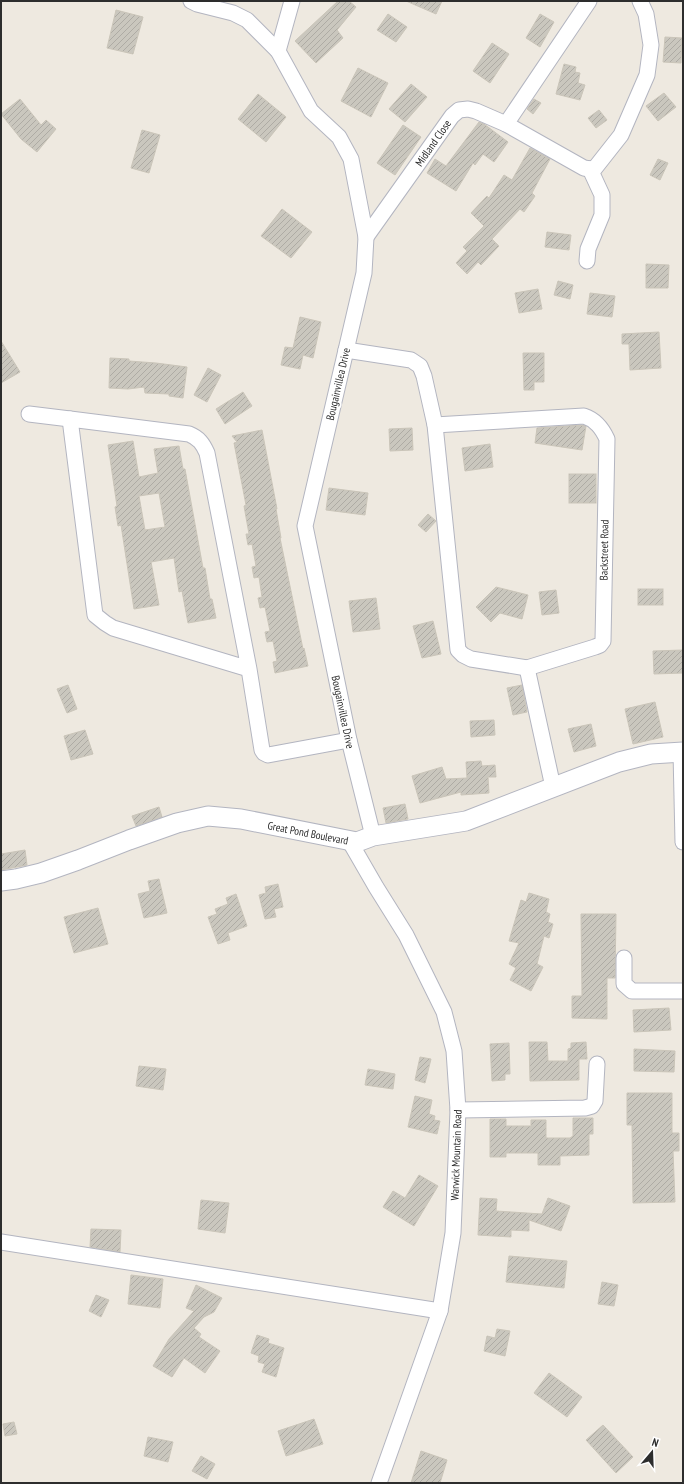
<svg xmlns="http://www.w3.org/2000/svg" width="684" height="1484" viewBox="0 0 684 1484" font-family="'PT Sans Narrow',sans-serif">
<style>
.building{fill:url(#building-hatch);stroke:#cac5b9;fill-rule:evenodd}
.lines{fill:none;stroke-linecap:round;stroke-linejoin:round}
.minor-casing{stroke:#b3b5c0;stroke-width:17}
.tertiary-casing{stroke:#b3b5c0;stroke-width:21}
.minor{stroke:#fff;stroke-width:15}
.tertiary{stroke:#fff;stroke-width:19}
.labels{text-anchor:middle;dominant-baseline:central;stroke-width:4;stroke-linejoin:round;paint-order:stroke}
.street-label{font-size:11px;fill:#2d2d2d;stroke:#fff}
</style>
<defs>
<pattern id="building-hatch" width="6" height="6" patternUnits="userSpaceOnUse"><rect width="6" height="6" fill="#cac7be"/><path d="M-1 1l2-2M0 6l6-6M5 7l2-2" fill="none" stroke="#aeaba4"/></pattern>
</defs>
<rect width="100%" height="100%" fill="#eee9e0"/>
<g class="building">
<polygon points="338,1 349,1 356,7 337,30 343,38 316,63 295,41"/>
<polygon points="406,1 442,1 436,14"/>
<polygon points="116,10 143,17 133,54 107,48"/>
<polygon points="388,14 407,27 396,42 377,30"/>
<polygon points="540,14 554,22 540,47 526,38"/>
<polygon points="665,37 682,38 681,63 663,62"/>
<polygon points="492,43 509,54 490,83 473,71"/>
<polygon points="564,64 576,67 575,72 580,73 578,83 585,85 580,100 556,94"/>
<polygon points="358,68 388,83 371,117 341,101"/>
<polygon points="411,84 427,97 405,122 389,109"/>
<polygon points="664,93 676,107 658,121 646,106"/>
<polygon points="258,94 286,117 266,142 238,119"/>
<polygon points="20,99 41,125 46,120 56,129 37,152 21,139 1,114"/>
<polygon points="534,99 541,103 533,114 527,109"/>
<polygon points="599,110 607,120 596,128 588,118"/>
<polygon points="479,122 484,124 508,142 494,162 483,154 475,165 473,163 456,191 427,173 435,159 446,166"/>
<polygon points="403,125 421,137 395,175 377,163"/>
<polygon points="142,130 160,135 149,173 131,168"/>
<polygon points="530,148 550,159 532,193 535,196 524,212 520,209 492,239 499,246 481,265 478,262 467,274 456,263 467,251 463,247 484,226 471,213 487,196 489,198 504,175 512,180"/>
<polygon points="658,159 668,163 660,180 650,175"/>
<polygon points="282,209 312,232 291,258 261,236"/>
<polygon points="547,232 571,235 569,250 545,247"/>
<polygon points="646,264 669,265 668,288 646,288"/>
<polygon points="558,281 573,285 570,299 554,295"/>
<polygon points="538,289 542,309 519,313 515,293"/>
<polygon points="590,293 615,296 612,317 587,314"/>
<polygon points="300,317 321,322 313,358 303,355 300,369 281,365 285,347 293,348"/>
<polygon points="659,332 661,368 630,370 629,344 622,344 622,334"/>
<polygon points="1,341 20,372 1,383"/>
<polygon points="523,353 544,353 544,382 534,382 534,390 524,390"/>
<polygon points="110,358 129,359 129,361 156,363 187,367 183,398 169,396 169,394 145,393 144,387 128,389 109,388"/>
<polygon points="208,368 221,375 207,402 194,395"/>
<polygon points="243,392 252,406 225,424 216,409"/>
<polygon points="581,425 586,426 582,450 535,443 537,428"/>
<polygon points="412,428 413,450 390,451 389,429"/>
<polygon points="262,430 277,509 276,509 281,538 280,538 303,649 304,648 308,666 275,673 273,662 277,661 273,641 267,642 265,632 270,631 265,607 260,608 258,598 262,597 259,577 254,578 252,567 256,566 252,544 248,545 246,534 249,534 244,506 246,505 234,443 237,442 232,436"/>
<path d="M133,441L139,477L158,473L154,449L179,446L183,469H185L203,568H205L210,599H212L216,618L188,623L182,591L179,592L174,558L151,562L159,605L134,609L121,525L118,526L115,507L117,506L108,445ZM159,493L165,527L145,530L139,496Z"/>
<polygon points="490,444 493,467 465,471 462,448"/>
<rect x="569" y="474" width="27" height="29"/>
<polygon points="329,488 368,493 365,515 326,510"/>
<polygon points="428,514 436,521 426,532 418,525"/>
<polygon points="496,587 528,595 522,619 500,613 491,622 476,607"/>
<rect x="638" y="589" width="25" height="16"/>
<polygon points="556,590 559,613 542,615 539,592"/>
<polygon points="376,598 380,629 353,632 349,601"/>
<polygon points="433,621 441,654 422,658 413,626"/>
<polygon points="683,650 683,673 654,674 653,651"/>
<polygon points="68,685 77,709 67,713 57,689"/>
<polygon points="522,685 527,712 513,715 507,688"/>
<polygon points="655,702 663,737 633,744 625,709"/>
<polygon points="494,720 495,735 471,737 470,721"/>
<polygon points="591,724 596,746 574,752 568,729"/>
<polygon points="85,730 93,754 71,760 64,736"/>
<polygon points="481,761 482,766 495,765 496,777 488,777 489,793 461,795 461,792 420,803 412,776 442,767 446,779 467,778 466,762"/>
<polygon points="405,804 408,819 386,823 383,808"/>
<polygon points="159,807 162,817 136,826 132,816"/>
<polygon points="25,850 27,865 1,870 1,854"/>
<polygon points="159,879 167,913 144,918 138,894 150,891 148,881"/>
<polygon points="278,884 283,907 274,909 276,917 265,919 259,895 266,893 265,887"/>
<polygon points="529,893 549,899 546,912 550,914 548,922 553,924 549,938 544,936 537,964 543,967 531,991 510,980 516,968 509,964 519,943 509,941 521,900 526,902"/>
<polygon points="236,894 247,926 228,933 230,940 218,944 208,917 217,914 215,909 228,904 226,898"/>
<polygon points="98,908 108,944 74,953 64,917"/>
<polygon points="581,914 616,914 615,978 607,978 607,1019 572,1018 572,996 582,996"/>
<polygon points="669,1008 671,1030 634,1032 633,1010"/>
<polygon points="529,1042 547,1042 548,1061 568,1061 568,1049 571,1048 571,1043 586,1042 587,1059 579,1059 579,1080 530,1081"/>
<polygon points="509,1043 510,1074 505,1074 505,1080 492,1081 490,1044"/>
<polygon points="634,1049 675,1051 674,1072 634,1071"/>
<polygon points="420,1057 431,1059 425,1083 415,1080"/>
<polygon points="139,1066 166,1069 163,1090 136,1086"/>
<polygon points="368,1069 395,1074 393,1089 365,1085"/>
<polygon points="627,1093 672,1093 672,1133 679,1133 679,1151 673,1151 675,1202 633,1203 632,1125 627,1125"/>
<polygon points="415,1096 432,1100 429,1114 435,1116 434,1120 440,1121 437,1134 408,1127"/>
<polygon points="573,1118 593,1118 593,1134 589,1134 589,1155 560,1156 560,1165 538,1165 538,1153 506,1153 506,1157 490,1157 490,1119 506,1119 506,1126 531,1126 531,1120 546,1120 546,1138 570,1138 573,1136"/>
<polygon points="419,1175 438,1186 414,1226 383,1207 393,1191 405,1198"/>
<polygon points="480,1198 497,1199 496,1211 542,1214 548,1198 570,1206 561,1231 529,1220 529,1231 511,1230 511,1237 478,1235"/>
<polygon points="201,1200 229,1203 225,1233 198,1229"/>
<polygon points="91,1229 121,1230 120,1252 90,1247"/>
<polygon points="509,1256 567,1261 564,1288 506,1282"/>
<polygon points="131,1275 163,1279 160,1308 128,1304"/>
<polygon points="602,1282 618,1285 614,1306 598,1304"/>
<polygon points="196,1285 222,1298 214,1312 204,1317 194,1328 201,1334 199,1337 220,1351 205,1373 184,1358 172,1377 153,1366 169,1339 194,1311 186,1308"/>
<polygon points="96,1295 109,1300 101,1317 89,1311"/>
<polygon points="497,1329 510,1331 505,1356 484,1351 487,1336 495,1338"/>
<polygon points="257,1335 269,1339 268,1343 284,1348 276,1377 262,1372 265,1364 258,1362 259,1356 251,1353"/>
<polygon points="549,1373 582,1397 567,1417 534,1393"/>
<polygon points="314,1419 323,1444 286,1456 278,1431"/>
<polygon points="14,1422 17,1434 5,1436 3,1424"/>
<polygon points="603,1425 633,1457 616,1473 586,1440"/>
<polygon points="148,1437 173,1442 168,1462 144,1456"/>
<polygon points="421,1451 447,1460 440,1483 411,1483"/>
<polygon points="201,1456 215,1464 207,1479 192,1471"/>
</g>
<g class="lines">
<defs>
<g id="minor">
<polyline points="191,1 197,4 233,13 247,20 278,51 311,111 339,137 351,159 366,237 364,273 305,526 349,740 373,836"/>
<polyline points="278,51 292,1"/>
<polyline points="506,124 589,1"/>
<polyline points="590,169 595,168 621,135 647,75 651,45 646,14 640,1"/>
<polyline points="366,237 452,116 459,110 468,109 476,111 506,124 584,168 590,169"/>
<polyline points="587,261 588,249 602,215 602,195 590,169"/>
<polyline points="346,350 411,360 420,366 424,376 435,425 458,650 463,655 471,659 527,668"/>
<polyline points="29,414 70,419"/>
<path d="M435,425L584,416C596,420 602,428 607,439L603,641L600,645L595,647L527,668L553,787"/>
<path d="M249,669L113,628L105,623L95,615L70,419L189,434C199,438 203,444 207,453L249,669L262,750L264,753L268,755L349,740"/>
<polyline points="681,752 683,842"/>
<polyline points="350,842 376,887 406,935 444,1012 454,1051 458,1110 453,1233 440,1311 379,1483"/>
<polyline points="624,958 624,984 632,991 683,991"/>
<polyline points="458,1110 585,1108 592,1106 595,1101 597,1064"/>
<polyline points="1,1242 440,1311"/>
</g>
<polyline id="tertiary" points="1,881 16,879 41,873 78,860 129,840 177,823 208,816 241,819 357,842 373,836 466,821 619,762 651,754 683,752"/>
</defs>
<use href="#minor" class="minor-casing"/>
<use href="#tertiary" class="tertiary-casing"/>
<use href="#minor" class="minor"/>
<use href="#tertiary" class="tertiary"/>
</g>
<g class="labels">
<g class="street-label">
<text transform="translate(433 143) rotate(-55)">Midland Close</text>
<text transform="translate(338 384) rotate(-77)">Bougainvillea Drive</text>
<text transform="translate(604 550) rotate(-89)">Backstreet Road</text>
<text transform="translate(343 712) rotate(78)">Bougainvillea Drive</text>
<text transform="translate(308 833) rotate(11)">Great Pond Boulevard</text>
<text transform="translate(456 1155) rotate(-88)">Warwick Mountain Road</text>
</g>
</g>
<rect width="684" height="1484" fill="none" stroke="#2d2d2d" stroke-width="4"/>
<g transform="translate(652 1452) rotate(19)" stroke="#ffffff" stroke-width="3" paint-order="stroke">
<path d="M0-3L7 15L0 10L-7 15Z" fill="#2d2d2d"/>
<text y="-6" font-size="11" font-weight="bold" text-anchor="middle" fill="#2d2d2d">N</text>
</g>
</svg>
